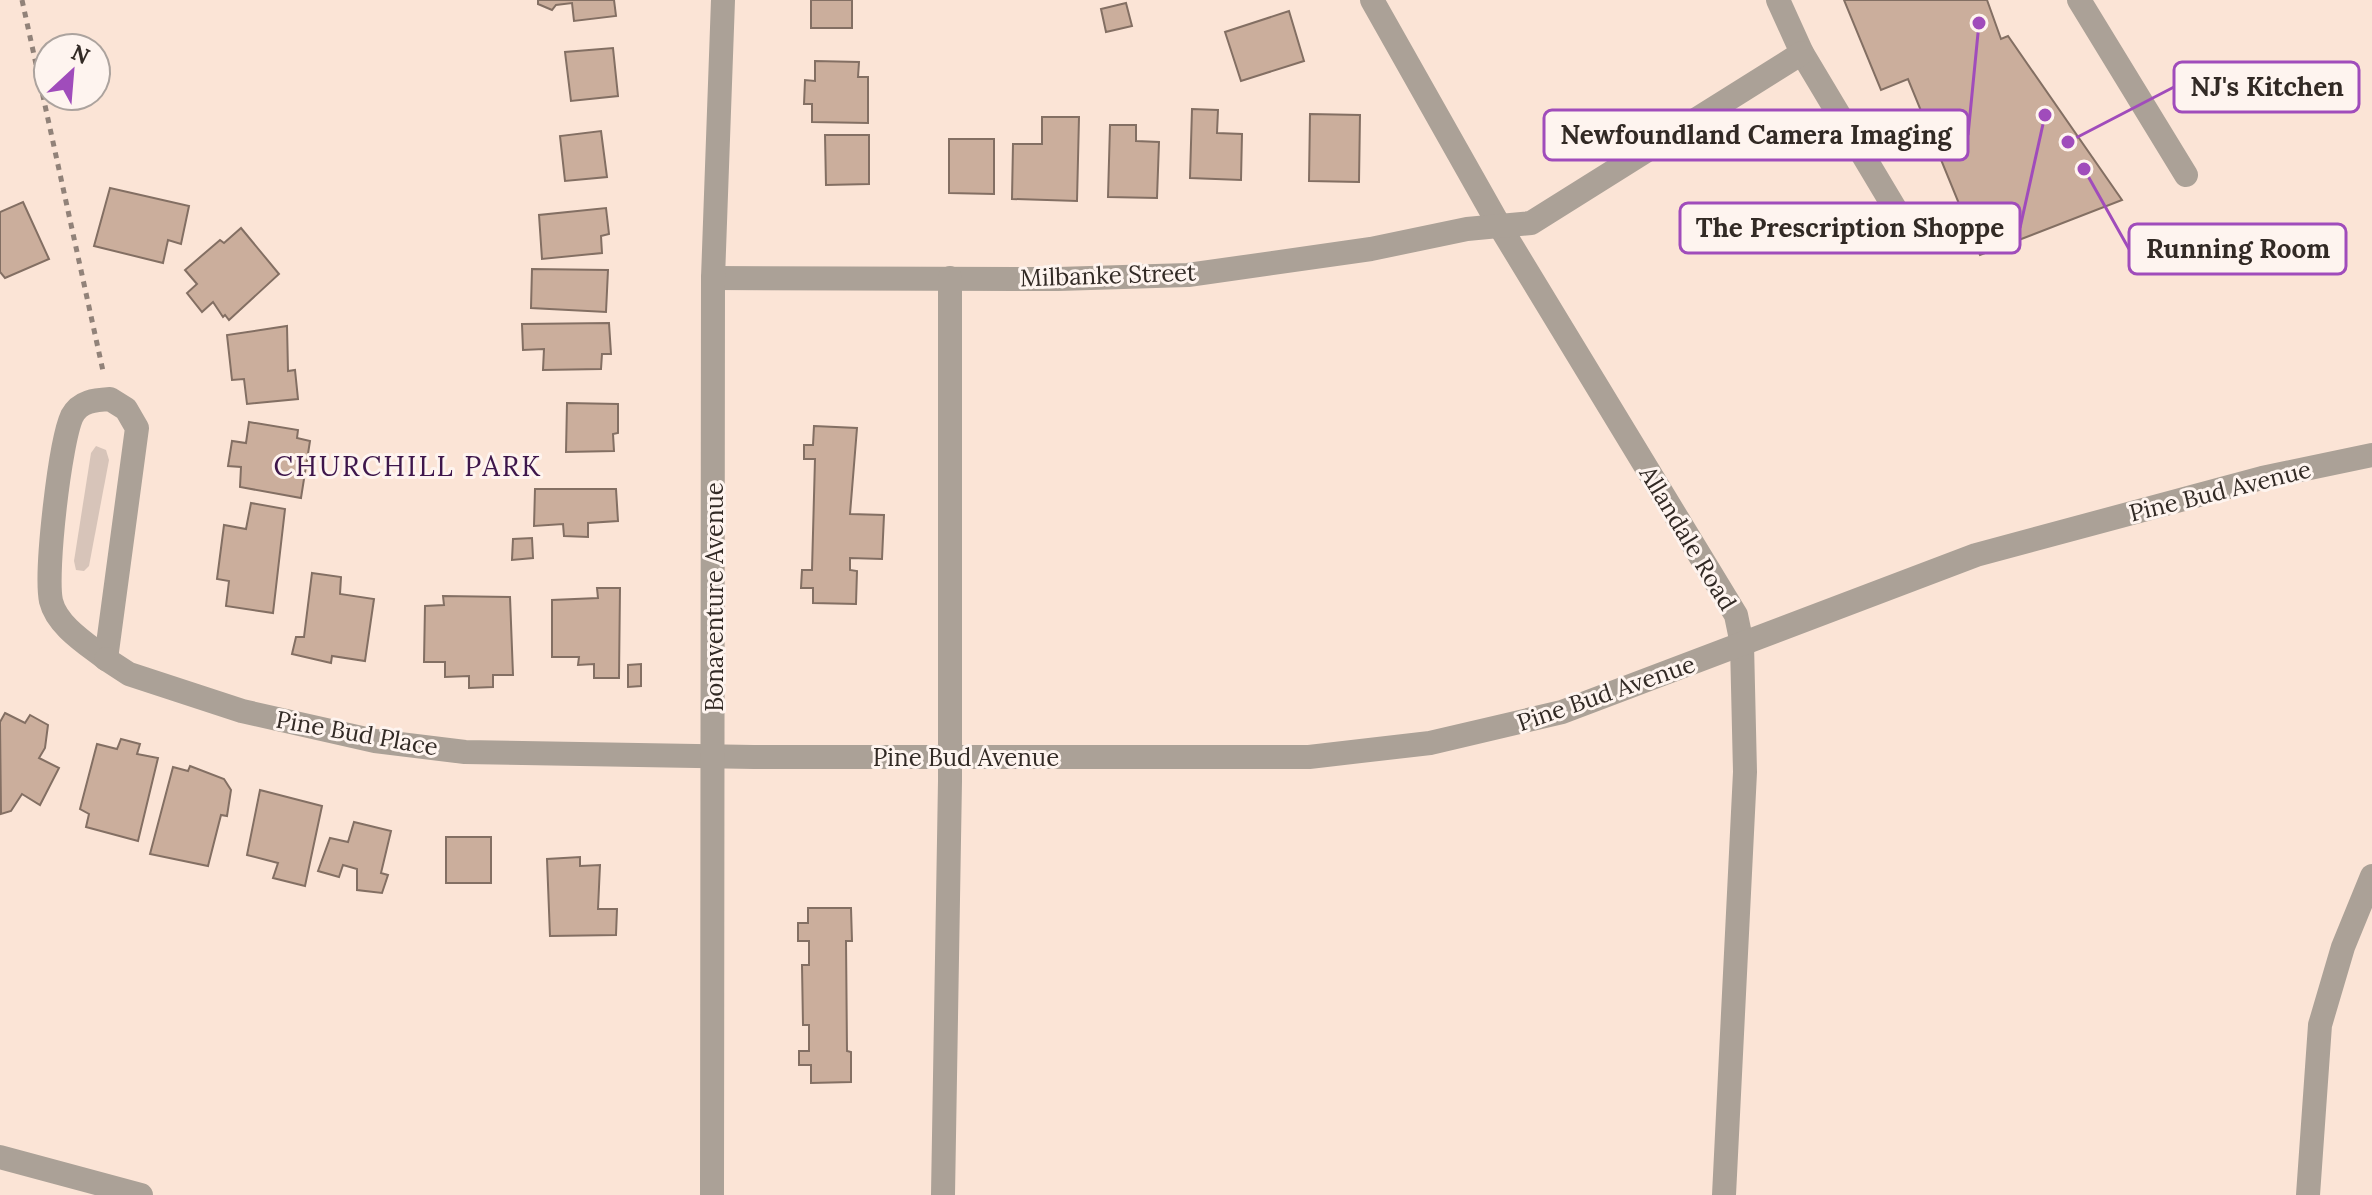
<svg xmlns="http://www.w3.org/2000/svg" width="2372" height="1195" viewBox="0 0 2372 1195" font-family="Lora,serif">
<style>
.green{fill:#d7c4b9}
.building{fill:#cbae9c;stroke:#836f63;stroke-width:2}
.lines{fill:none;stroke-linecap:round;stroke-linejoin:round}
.path{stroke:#918279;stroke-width:5;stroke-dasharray:6 6;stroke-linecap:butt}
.minor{stroke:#aba197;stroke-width:24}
.labels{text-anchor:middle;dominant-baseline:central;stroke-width:6;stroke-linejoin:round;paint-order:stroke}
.street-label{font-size:24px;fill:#322a25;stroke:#fef4ef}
.quarter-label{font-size:28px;letter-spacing:2px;fill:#3e164b;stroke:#fef4ef}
.leader{fill:none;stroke:#a04cbb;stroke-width:3}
.callout-dot{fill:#a04cbb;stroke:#fef4ef;stroke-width:3}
.callout{fill:#fef4ef;stroke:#a04cbb;stroke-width:3}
.callout-label{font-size:26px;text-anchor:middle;font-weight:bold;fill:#322a25}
</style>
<rect width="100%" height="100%" fill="#fbe4d6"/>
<polygon class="green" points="96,446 106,450 109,460 89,566 84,571 76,570 74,561 91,453"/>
<g class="building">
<polygon points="538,0 614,0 616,16 574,21 572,3 556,5 552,10 538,4"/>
<rect x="811" y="0" width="41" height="28"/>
<polygon points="1844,0 1987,0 2001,39 2008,36 2122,200 1980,255 1908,79 1881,90"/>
<polygon points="1126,3 1132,26 1106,32 1101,9"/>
<polygon points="1289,11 1304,61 1241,81 1225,32"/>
<polygon points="613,48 618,96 571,101 565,52"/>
<polygon points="815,61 859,62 858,77 868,77 868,123 812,122 812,104 804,104 805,80 815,81"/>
<polygon points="1192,109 1218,110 1217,133 1242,134 1241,180 1190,178"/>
<polygon points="1310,114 1360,115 1359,182 1309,181"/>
<polygon points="1042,117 1079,117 1077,201 1012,199 1013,144 1042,144"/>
<polygon points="1110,125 1136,125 1136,141 1159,142 1157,198 1108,197"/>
<polygon points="601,131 607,177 565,181 560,136"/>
<polygon points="825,135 869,135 869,184 826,185"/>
<polygon points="949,139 994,139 994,194 949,193"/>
<polygon points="110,188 189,206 181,244 168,240 163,263 94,246"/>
<polygon points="23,202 49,259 5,278 0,272 0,212"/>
<polygon points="606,208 609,234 601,236 602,253 542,259 539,215"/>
<polygon points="241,228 279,274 229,320 225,315 223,317 213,302 202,312 187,293 197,284 185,270 220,240 224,243"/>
<polygon points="532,269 608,270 606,312 531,308"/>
<polygon points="609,323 611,354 602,354 601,369 543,370 544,349 523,350 522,324"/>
<polygon points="287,326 288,371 295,370 298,399 247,404 244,379 232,380 227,335"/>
<polygon points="567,403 618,404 618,433 613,434 614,451 566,452"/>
<polygon points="249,422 298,430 297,438 310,441 301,498 240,487 241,467 228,466 232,441 246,443"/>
<polygon points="814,426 857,428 850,514 884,515 882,559 850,558 850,570 857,571 856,604 813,603 813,588 801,588 802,570 812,570 815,459 804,459 804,445 813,445"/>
<polygon points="535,489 616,489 618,521 588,523 588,537 564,536 563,524 534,526"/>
<polygon points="251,503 285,509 273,613 226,606 229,581 217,579 224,525 246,529"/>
<polygon points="532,538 533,558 512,560 513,539"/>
<polygon points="312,573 341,577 340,594 374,599 365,661 332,656 331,663 292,654 296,637 304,637"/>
<polygon points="597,588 620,588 619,678 594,678 594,664 578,665 579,657 552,657 552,600 598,598"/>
<polygon points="443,596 510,597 513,675 493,675 493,687 469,688 469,676 445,677 445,662 424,662 425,606 444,605"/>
<polygon points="641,664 641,686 628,687 628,665"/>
<polygon points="5,713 25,723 30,715 48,725 45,748 39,758 59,768 40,805 22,794 11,811 1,814 0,722"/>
<polygon points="121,739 140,744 137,754 158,758 138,841 86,827 89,814 80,809 97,744 117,749"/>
<polygon points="190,766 224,779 231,790 227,816 221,815 208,866 150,854 173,767 188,771"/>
<polygon points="260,790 322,806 305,886 273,878 278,863 247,855"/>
<polygon points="354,822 391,831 381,873 388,875 382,893 357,890 357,869 343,865 339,877 318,871 330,838 348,842"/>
<rect x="446" y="837" width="45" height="46"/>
<polygon points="580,857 580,866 600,865 598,909 617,909 616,935 550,936 547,859"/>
<polygon points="808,908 851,908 852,941 846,941 847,1051 851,1052 851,1082 811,1083 811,1065 799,1065 799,1051 809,1051 809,1025 803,1025 802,965 809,965 809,941 798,941 798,923 808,923"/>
</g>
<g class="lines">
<polyline class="path" points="22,0 103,371"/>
<g class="minor">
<polyline points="1372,0 1499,225 1736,615 1742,644 1745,772 1724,1195"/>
<polyline points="1778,0 1802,53 1909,232"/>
<polyline points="2079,0 2186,175"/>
<polyline points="713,278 1058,279 1188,275 1371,249 1467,229 1531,223 1802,53"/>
<path d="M110,399L126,409L137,428L106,659C87,644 57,626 51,601C45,572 60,442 72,416C80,401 95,400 110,399Z"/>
<polyline points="106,659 129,674 242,711 375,741 465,752 754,757 1309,757 1430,743 1562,712 1976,555 2262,478 2372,455"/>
<polyline points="0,1157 141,1195"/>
<polyline points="712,1195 713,278 723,0"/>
<polyline points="943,1195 950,781 950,278"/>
<polyline points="2308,1195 2320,1025 2343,947 2372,876"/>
</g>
</g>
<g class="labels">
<g class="street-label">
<text transform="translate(1108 275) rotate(-2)">Milbanke Street</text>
<text transform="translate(2220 491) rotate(-14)">Pine Bud Avenue</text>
<text transform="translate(1688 538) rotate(59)">Allandale Road</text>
<text transform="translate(714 597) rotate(-90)">Bonaventure Avenue</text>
<text transform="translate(1606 693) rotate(-19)">Pine Bud Avenue</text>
<text transform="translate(357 733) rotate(10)">Pine Bud Place</text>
<text x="966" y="757">Pine Bud Avenue</text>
</g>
<g class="quarter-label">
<text x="408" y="466">CHURCHILL PARK</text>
</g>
</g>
<path class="leader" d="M2068 142L2174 87M1979 23L1968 135M2045 115L2020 228M2084 169L2129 249"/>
<g class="callout-dot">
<circle cx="2068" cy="142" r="8"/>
<circle cx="1979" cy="23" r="8"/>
<circle cx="2045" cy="115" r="8"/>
<circle cx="2084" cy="169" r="8"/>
</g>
<g class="callout">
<rect x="2174" y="62" width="185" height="50" rx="8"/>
<rect x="1544" y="110" width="424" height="50" rx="8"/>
<rect x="1680" y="203" width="340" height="50" rx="8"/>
<rect x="2129" y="224" width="217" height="50" rx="8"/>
</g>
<g class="callout-label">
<text x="2267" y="96">NJ's Kitchen</text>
<text x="1756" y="144">Newfoundland Camera Imaging</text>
<text x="1850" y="237">The Prescription Shoppe</text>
<text x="2238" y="258">Running Room</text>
</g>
<g transform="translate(72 72) rotate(26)"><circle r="38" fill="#fef4ef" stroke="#aca39e" stroke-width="2"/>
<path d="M0-6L14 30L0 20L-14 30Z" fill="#a04cbb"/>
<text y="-12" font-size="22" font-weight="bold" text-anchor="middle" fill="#322a25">N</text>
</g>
</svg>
